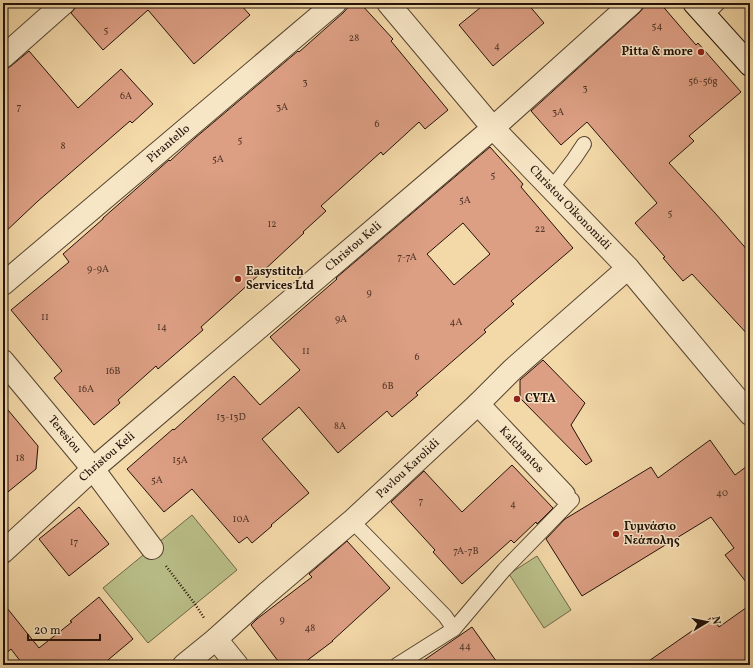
<svg xmlns="http://www.w3.org/2000/svg" width="753" height="668" viewBox="0 0 753 668" font-family="Vollkorn,serif">
<style>
.green{fill:#babf89;stroke:#6e6849}
.building{fill:#dd9f84;stroke:#231209;fill-rule:evenodd}
.lines{fill:none;stroke-linecap:round;stroke-linejoin:round}
.service-casing{stroke:#574431;stroke-width:16}
.minor-casing{stroke:#574431;stroke-width:24}
.secondary-casing{stroke:#231209;stroke-width:24}
.path{stroke:#231209;stroke-width:2.5;stroke-dasharray:1 2;stroke-linecap:butt}
.service{stroke:#f7e6c6;stroke-width:14}
.minor{stroke:#f7e6c6;stroke-width:22}
.secondary{stroke:#f7e6c6;stroke-width:22}
.poi-dot{fill:#8f2418;stroke:#f7e6c6;stroke-width:1.5}
.labels{text-anchor:middle;dominant-baseline:central;stroke-width:3;stroke-linejoin:round;paint-order:stroke}
.number-label{font-size:10px;fill:#523528}
.poi-label{font-size:12px;font-weight:bold;fill:#231209;stroke:#f7e6c6;text-anchor:start}
.street-label{font-size:12px;fill:#231209;stroke:#f7e6c6}
</style>
<rect width="100%" height="100%" fill="#f3d8a8"/>
<filter id="stains"><feTurbulence type="fractalNoise" baseFrequency=".005" numOctaves="4"/><feColorMatrix values="0 0 0 0 .2 0 0 0 0 .09 0 0 0 0 .02 0 0 0 .5 -.17"/></filter>
<radialGradient id="worn" r=".72"><stop offset=".6" stop-color="#630" stop-opacity="0"/><stop offset="1" stop-color="#630" stop-opacity=".3"/></radialGradient>
<g class="green">
<polygon points="192,515 237,570 148,643 103,588"/>
<polygon points="537,556 571,610 544,628 509,574"/>
</g>
<g class="building">
<polygon points="76,3 239,3 250,15 194,64 148,10 103,50 71,13 76,7"/>
<polygon points="352,3 360,3 393,39 391,41 448,110 425,129 419,122 383,155 381,152 321,206 326,211 303,232 304,233 261,273 201,327 203,330 158,369 156,366 118,400 120,403 94,425 54,378 62,371 11,310 69,262 63,254 103,219 103,218 169,160 170,161 195,138 298,51 299,52 343,13"/>
<polygon points="486,3 527,3 544,23 493,66 459,25"/>
<polygon points="649,3 660,3 696,45 698,43 741,92 689,136 694,141 669,163 715,213 750,253 750,337 692,274 683,281 663,258 665,257 635,223 657,203 587,122 561,145 531,111 640,12 644,7"/>
<polygon points="29,51 78,108 121,69 153,104 132,123 130,121 38,201 3,234 3,71 11,66"/>
<path d="M490,147L523,184L521,187L573,248L511,301L514,304L484,330L486,332L416,393L418,395L392,417L387,411L338,453L299,407L262,439L309,493L271,525L272,526L252,543L247,537L239,543L192,489L164,512L127,469L173,429L174,430L234,376L260,405L300,370L270,337L337,279L336,278ZM463,223L490,254L454,285L427,254Z"/>
<polygon points="543,360 585,403 571,425 592,461 586,465 520,398 520,380"/>
<polygon points="3,404 38,446 36,469 3,496"/>
<polygon points="710,440 735,475 750,464 750,587 725,555 734,548 711,517 582,596 546,539 565,519 651,467 658,478"/>
<polygon points="512,465 553,508 537,524 536,522 514,543 511,540 462,584 433,552 435,550 391,502 424,471 462,512"/>
<polygon points="79,507 109,544 69,576 39,539"/>
<polygon points="347,541 390,588 332,641 333,641 301,665 281,665 251,625 257,619 312,577 309,574"/>
<polygon points="99,597 133,639 102,665 17,665 21,662 11,649 3,656 3,603 39,648 72,622 70,621"/>
<polygon points="750,605 750,656 738,665 643,665 712,617 719,627"/>
<polygon points="472,627 499,665 417,665 459,636"/>
</g>
<g class="lines">
<defs>
<g id="service">
<polyline points="705,16 718,3"/>
<polyline points="551,189 574,159 584,144"/>
<polyline points="352,521 445,616 454,629"/>
<polyline points="397,665 454,629 504,570 572,500 564,495"/>
</g>
<g id="minor">
<path id="s1" d="M388,3L493,128L628,268L750,414"/>
<polyline points="3,57 64,3"/>
<path id="s2" d="M3,284L335,3"/>
<path id="s3" d="M3,361L93,469L152,548"/>
<path id="s4" d="M478,404L564,495"/>
<path id="s5" d="M3,552L93,469L493,128L632,3"/>
<polyline points="216,639 237,665"/>
<path id="s6" d="M184,665L216,639L266,594L352,521L478,404L512,370L628,268"/>
</g>
<polyline id="secondary" points="694,3 750,65"/>
</defs>
<use href="#service" class="service-casing"/>
<use href="#minor" class="minor-casing"/>
<use href="#secondary" class="secondary-casing"/>
<polyline class="path" points="166,566 195,604 204,618"/>
<use href="#service" class="service"/>
<use href="#minor" class="minor"/>
<use href="#secondary" class="secondary"/>
</g>
<g class="poi-dot">
<circle cx="701" cy="52" r="4"/>
<circle cx="238" cy="279" r="4"/>
<circle cx="517" cy="399" r="4"/>
<circle cx="616" cy="534" r="4"/>
</g>
<g class="labels">
<g class="number-label">
<text x="657" y="26">54</text>
<text x="106" y="30">5</text>
<text x="354" y="38">28</text>
<text x="497" y="46">4</text>
<text x="703" y="81">56-56g</text>
<text x="305" y="82">3</text>
<text x="585" y="88">3</text>
<text x="126" y="96">6A</text>
<text x="19" y="107">7</text>
<text x="282" y="107">3A</text>
<text x="558" y="112">3A</text>
<text x="377" y="124">6</text>
<text x="240" y="140">5</text>
<text x="63" y="146">8</text>
<text x="218" y="159">5A</text>
<text x="493" y="175">5</text>
<text x="465" y="200">5A</text>
<text x="670" y="213">5</text>
<text x="272" y="224">12</text>
<text x="540" y="229">22</text>
<text x="407" y="257">7-7A</text>
<text x="98" y="269">9-9A</text>
<text x="369" y="293">9</text>
<text x="45" y="317">11</text>
<text x="341" y="319">9A</text>
<text x="456" y="322">4A</text>
<text x="162" y="327">14</text>
<text x="306" y="351">11</text>
<text x="417" y="357">6</text>
<text x="113" y="371">16B</text>
<text x="388" y="386">6B</text>
<text x="86" y="389">16A</text>
<text x="231" y="417">13-13D</text>
<text x="340" y="426">8A</text>
<text x="20" y="458">18</text>
<text x="180" y="460">15A</text>
<text x="157" y="480">5A</text>
<text x="722" y="493">40</text>
<text x="421" y="501">7</text>
<text x="513" y="504">4</text>
<text x="241" y="519">10A</text>
<text x="74" y="542">17</text>
<text x="466" y="551">7A-7B</text>
<text x="282" y="620">9</text>
<text x="310" y="628">48</text>
<text x="465" y="646">44</text>
</g>
<g class="poi-label">
<text x="693" y="52" text-anchor="end">Pitta &amp; more</text>
<text x="246" y="272">Easystitch<tspan x="246" dy="14">Services Ltd</tspan></text>
<text x="525" y="399">CYTA</text>
<text x="624" y="527">Γυμνάσιο<tspan x="624" dy="14">Νεάπολης</tspan></text>
</g>
<g class="street-label">
<text stroke="none"><textPath href="#s2" startOffset="217">Pirantello</textPath></text>
<text stroke="none"><textPath href="#s1" startOffset="274">Christou Oikonomidi</textPath></text>
<text stroke="none"><textPath href="#s5" startOffset="465">Christou Keli</textPath></text>
<text stroke="none"><textPath href="#s3" startOffset="96">Teresiou</textPath></text>
<text stroke="none"><textPath href="#s4" startOffset="63">Kalchantos</textPath></text>
<text stroke="none"><textPath href="#s5" startOffset="141">Christou Keli</textPath></text>
<text stroke="none"><textPath href="#s6" startOffset="298">Pavlou Karolidi</textPath></text>
</g>
</g>
<rect width="753" height="668" fill="none" stroke="#f3d8a8" stroke-width="16"/>
<rect x="4" y="4" width="745" height="660" fill="none" stroke="#231209" stroke-width="2"/>
<rect x="8" y="8" width="737" height="652" fill="none" stroke="#231209"/>
<g transform="translate(707 622) rotate(80)" stroke="#f7e6c6" stroke-width="3" paint-order="stroke">
<path d="M0-3L7 15L0 10L-7 15Z" fill="#231209"/>
<text y="-6" font-size="11" font-weight="bold" text-anchor="middle" fill="#231209">N</text>
</g>
<path d="M28 634v6h72v-6" fill="none" stroke="#231209" stroke-width="2"/>
<text x="34" y="634" font-size="12" fill="#231209" stroke="#f7e6c6" stroke-width="3" paint-order="stroke">20 m</text>
<rect width="100%" height="100%" filter="url(#stains)"/>
<rect width="100%" height="100%" fill="url(#worn)"/>
</svg>
